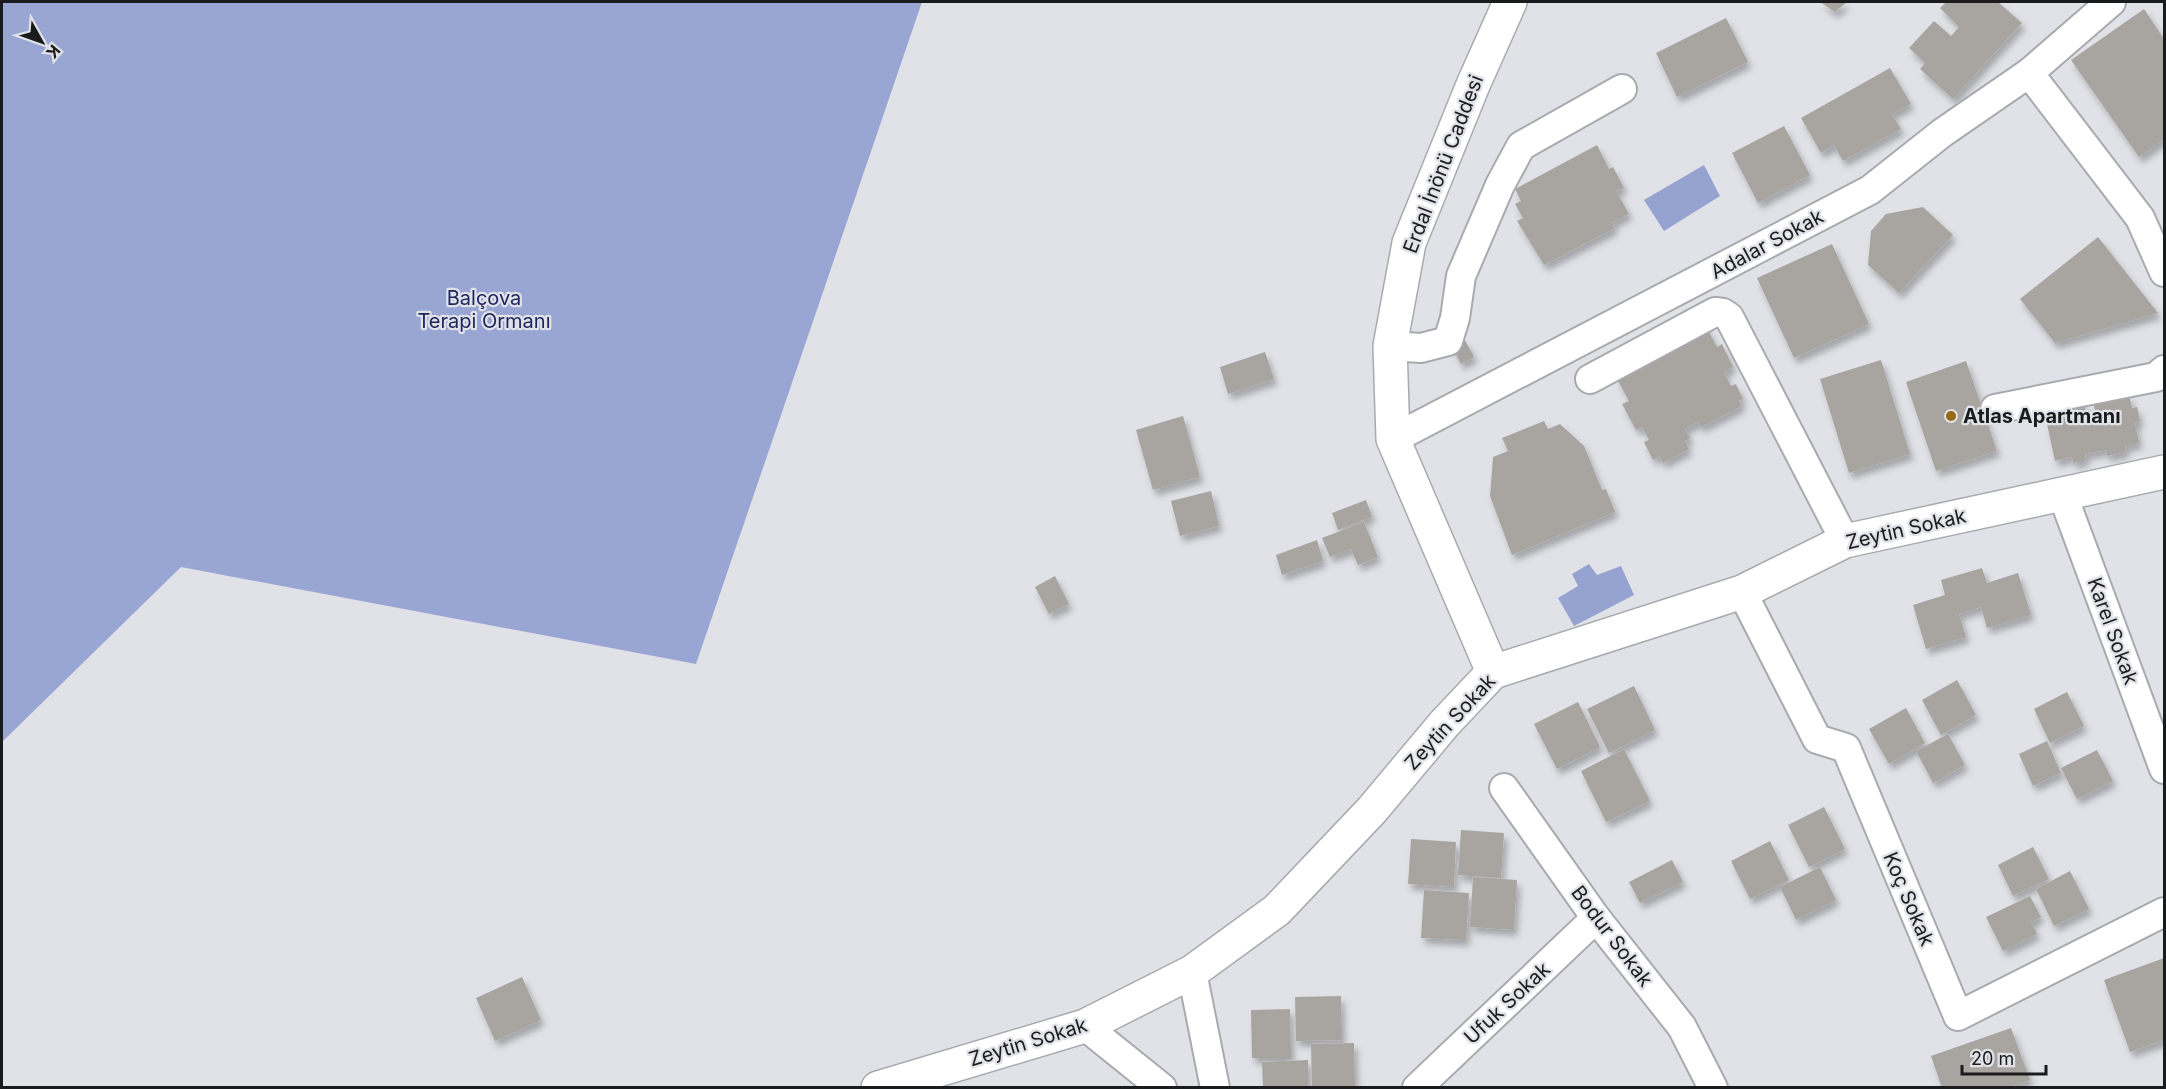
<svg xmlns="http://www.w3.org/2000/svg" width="2166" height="1089" viewBox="0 0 2166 1089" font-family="Inter,sans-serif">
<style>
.forest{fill:#99a6d4}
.water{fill:#96a3d1}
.building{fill:#a8a5a1;filter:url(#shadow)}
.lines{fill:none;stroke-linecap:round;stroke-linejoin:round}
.minor-casing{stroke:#a9aaaf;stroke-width:32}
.tertiary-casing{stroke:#a9aaaf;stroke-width:36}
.minor{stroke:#fff;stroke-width:28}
.tertiary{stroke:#fff;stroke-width:33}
.poi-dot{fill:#946a15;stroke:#e0e2e7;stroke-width:2}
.labels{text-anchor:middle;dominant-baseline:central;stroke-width:4.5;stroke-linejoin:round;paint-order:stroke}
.street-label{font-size:20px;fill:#1a1b1c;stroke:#e0e2e7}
.park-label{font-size:20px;fill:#1d255d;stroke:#e0e2e7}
.poi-label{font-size:20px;font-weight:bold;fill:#1a1b1c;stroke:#e0e2e7;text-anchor:start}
</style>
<defs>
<filter id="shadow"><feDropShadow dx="3.5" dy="6" stdDeviation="3" flood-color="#0004"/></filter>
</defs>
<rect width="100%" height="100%" fill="#e0e2e7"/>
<polygon class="forest" points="2,2 922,2 696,664 181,567 2,742"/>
<g class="water">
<polygon points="1704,165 1720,196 1664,231 1644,200"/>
<polygon points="1589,564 1597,575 1621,566 1634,595 1574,626 1558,598 1578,586 1572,574"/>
</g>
<g class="building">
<polygon points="1820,2 1847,2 1835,12"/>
<polygon points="1946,2 1998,2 2022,23 1953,99 1920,69 1925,63 1909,48 1934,21 1951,36 1959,27 1940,8"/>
<polygon points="2144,9 2164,39 2164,139 2139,157 2071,60"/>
<polygon points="1726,18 1748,62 1677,97 1656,53"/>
<polygon points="1890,68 1911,104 1892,114 1901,129 1843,161 1834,145 1821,153 1801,118"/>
<polygon points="1784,126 1810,175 1758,203 1732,153"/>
<polygon points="1597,145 1609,169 1613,167 1624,188 1616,191 1629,214 1612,223 1615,228 1544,265 1517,221 1523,218 1515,204 1521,201 1515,189"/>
<polygon points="1923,207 1953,235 1899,293 1868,265 1871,231 1886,214"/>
<polygon points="2098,237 2158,313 2055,343 2020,299"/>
<polygon points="1832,244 1869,324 1794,358 1757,278"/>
<polygon points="1704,323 1717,347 1722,344 1733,367 1724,372 1731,386 1736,384 1743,399 1739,401 1742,406 1701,427 1698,422 1685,429 1690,438 1685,441 1689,449 1663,463 1660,456 1653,460 1644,442 1649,440 1642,427 1636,430 1622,404 1629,401 1616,377 1637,366 1639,369 1670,353 1668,349"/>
<polygon points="1465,340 1474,357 1461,364 1452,347"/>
<polygon points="1265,352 1274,379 1228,394 1220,367"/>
<polygon points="1881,360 1910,454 1849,473 1820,379"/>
<polygon points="1966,361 1997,451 1936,471 1906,382"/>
<polygon points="2129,395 2132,408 2137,407 2140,422 2135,423 2139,443 2125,446 2126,452 2107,456 2106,450 2085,454 2086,460 2073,463 2072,457 2055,461 2047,424 2054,423 2051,409 2084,402 2086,413 2095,411 2093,402"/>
<polygon points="1183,416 1200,477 1153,490 1136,430"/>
<polygon points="1544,421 1548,429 1560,424 1584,446 1602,490 1606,489 1615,512 1512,555 1490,496 1493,457 1508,451 1502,438"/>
<polygon points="1211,491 1219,526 1180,536 1171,501"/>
<polygon points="1366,500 1372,517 1338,530 1332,513"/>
<polygon points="1364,522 1378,557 1358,565 1351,549 1330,557 1322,538"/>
<polygon points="1317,540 1323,561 1282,575 1276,555"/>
<polygon points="1982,568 1987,583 2018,573 2031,615 1987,628 1981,607 1959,614 1966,637 1926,649 1913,605 1945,595 1941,580"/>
<polygon points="1055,576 1069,604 1049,614 1035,587"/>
<polygon points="1957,680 1976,715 1941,735 1922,700"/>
<polygon points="1634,686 1655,730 1609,753 1587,709"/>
<polygon points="2067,692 2084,726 2050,743 2034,709"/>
<polygon points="1578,702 1600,747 1557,769 1534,724"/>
<polygon points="1906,708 1925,743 1889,764 1869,729"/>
<polygon points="1948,734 1965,765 1933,783 1916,751"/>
<polygon points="2047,741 2061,773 2033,786 2019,754"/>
<polygon points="1624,749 1650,801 1606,822 1581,771"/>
<polygon points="2097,750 2113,781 2077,799 2061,768"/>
<polygon points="1824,807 1845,849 1809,867 1788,825"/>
<polygon points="1461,830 1504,833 1501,878 1458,875"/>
<polygon points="1411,839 1456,842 1454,887 1408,884"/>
<polygon points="1770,841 1789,880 1750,899 1731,861"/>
<polygon points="2033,847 2049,879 2013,896 1998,865"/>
<polygon points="1672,860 1683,882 1640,903 1629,882"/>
<polygon points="1820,867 1836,900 1796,920 1780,887"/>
<polygon points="2070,871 2089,909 2054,926 2036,889"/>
<polygon points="1473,877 1517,880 1514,930 1470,927"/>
<polygon points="1424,890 1469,893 1466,940 1421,938"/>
<polygon points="2030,896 2041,917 2031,922 2037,934 2003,951 1986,917"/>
<polygon points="2164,958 2164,1040 2130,1052 2104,980"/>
<polygon points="522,977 541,1020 495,1041 476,998"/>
<polygon points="1341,996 1342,1040 1296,1041 1295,997"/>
<polygon points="1290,1009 1291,1058 1252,1058 1251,1010"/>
<polygon points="2011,1028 2030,1080 2008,1088 1942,1088 1931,1056"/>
<polygon points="1354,1043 1355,1088 1312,1088 1311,1044"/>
<polygon points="1308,1060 1308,1088 1263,1088 1262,1062"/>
</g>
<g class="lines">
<defs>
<g id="minor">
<polyline points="2029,73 2140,218 2164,272"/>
<polyline points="1390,346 1421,348 1448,341 1455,318 1461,276 1500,185 1521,146 1622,89"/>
<polyline points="1590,379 1715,312 1723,313 1729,317 1845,541"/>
<polyline points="1995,409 2156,377 2164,370"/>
<polyline points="1393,439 1870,190 1942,133 2029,73 2111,2"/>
<polyline points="2062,493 2164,769"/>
<polyline points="1742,592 1817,739 1846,748 1958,1016 2164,912"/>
<polyline points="1504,788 1596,918 1682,1027 1713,1088"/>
<polyline points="1192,972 1215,1088"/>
<polyline points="1085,1026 1162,1088"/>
<polyline points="1417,1088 1596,918"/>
</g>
<g id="tertiary">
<polyline points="1493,672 1393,439 1390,346 1409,243 1473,85 1510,2"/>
<polyline points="878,1088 1085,1026 1192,972 1277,910 1372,810 1444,724 1493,672 1742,592 1845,541 2164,472"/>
</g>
</defs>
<use href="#minor" class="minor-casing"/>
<use href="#tertiary" class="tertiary-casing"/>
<use href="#minor" class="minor"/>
<use href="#tertiary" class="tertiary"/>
</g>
<circle class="poi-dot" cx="1951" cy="416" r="6"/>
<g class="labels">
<g class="street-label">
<text transform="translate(1443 164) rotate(-69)">Erdal İnönü Caddesi</text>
<text transform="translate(1767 244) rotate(-28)">Adalar Sokak</text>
<text transform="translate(1906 529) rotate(-13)">Zeytin Sokak</text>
<text transform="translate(2113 631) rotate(70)">Karel Sokak</text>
<text transform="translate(1450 722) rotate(-47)">Zeytin Sokak</text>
<text transform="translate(1909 899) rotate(67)">Koç Sokak</text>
<text transform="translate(1612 936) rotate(53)">Bodur Sokak</text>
<text transform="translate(1507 1003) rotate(-43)">Ufuk Sokak</text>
<text transform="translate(1028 1042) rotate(-17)">Zeytin Sokak</text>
</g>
<g class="park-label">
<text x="484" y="298">Balçova<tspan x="484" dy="23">Terapi Ormanı</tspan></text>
</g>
<g class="poi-label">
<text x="1963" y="416">Atlas Apartmanı</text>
</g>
</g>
<rect width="2166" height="1089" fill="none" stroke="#1a1b1c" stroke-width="6"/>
<g transform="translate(42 42) rotate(130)" stroke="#e0e2e7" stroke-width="4.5" paint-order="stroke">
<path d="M0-4.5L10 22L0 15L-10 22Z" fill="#1a1b1c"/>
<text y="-9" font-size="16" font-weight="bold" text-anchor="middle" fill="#1a1b1c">K</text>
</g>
<path d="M1962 1065v9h84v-9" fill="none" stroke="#1a1b1c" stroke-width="3"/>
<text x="1971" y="1065" font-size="18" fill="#1a1b1c" stroke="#e0e2e7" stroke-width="4.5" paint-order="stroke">20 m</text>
</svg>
